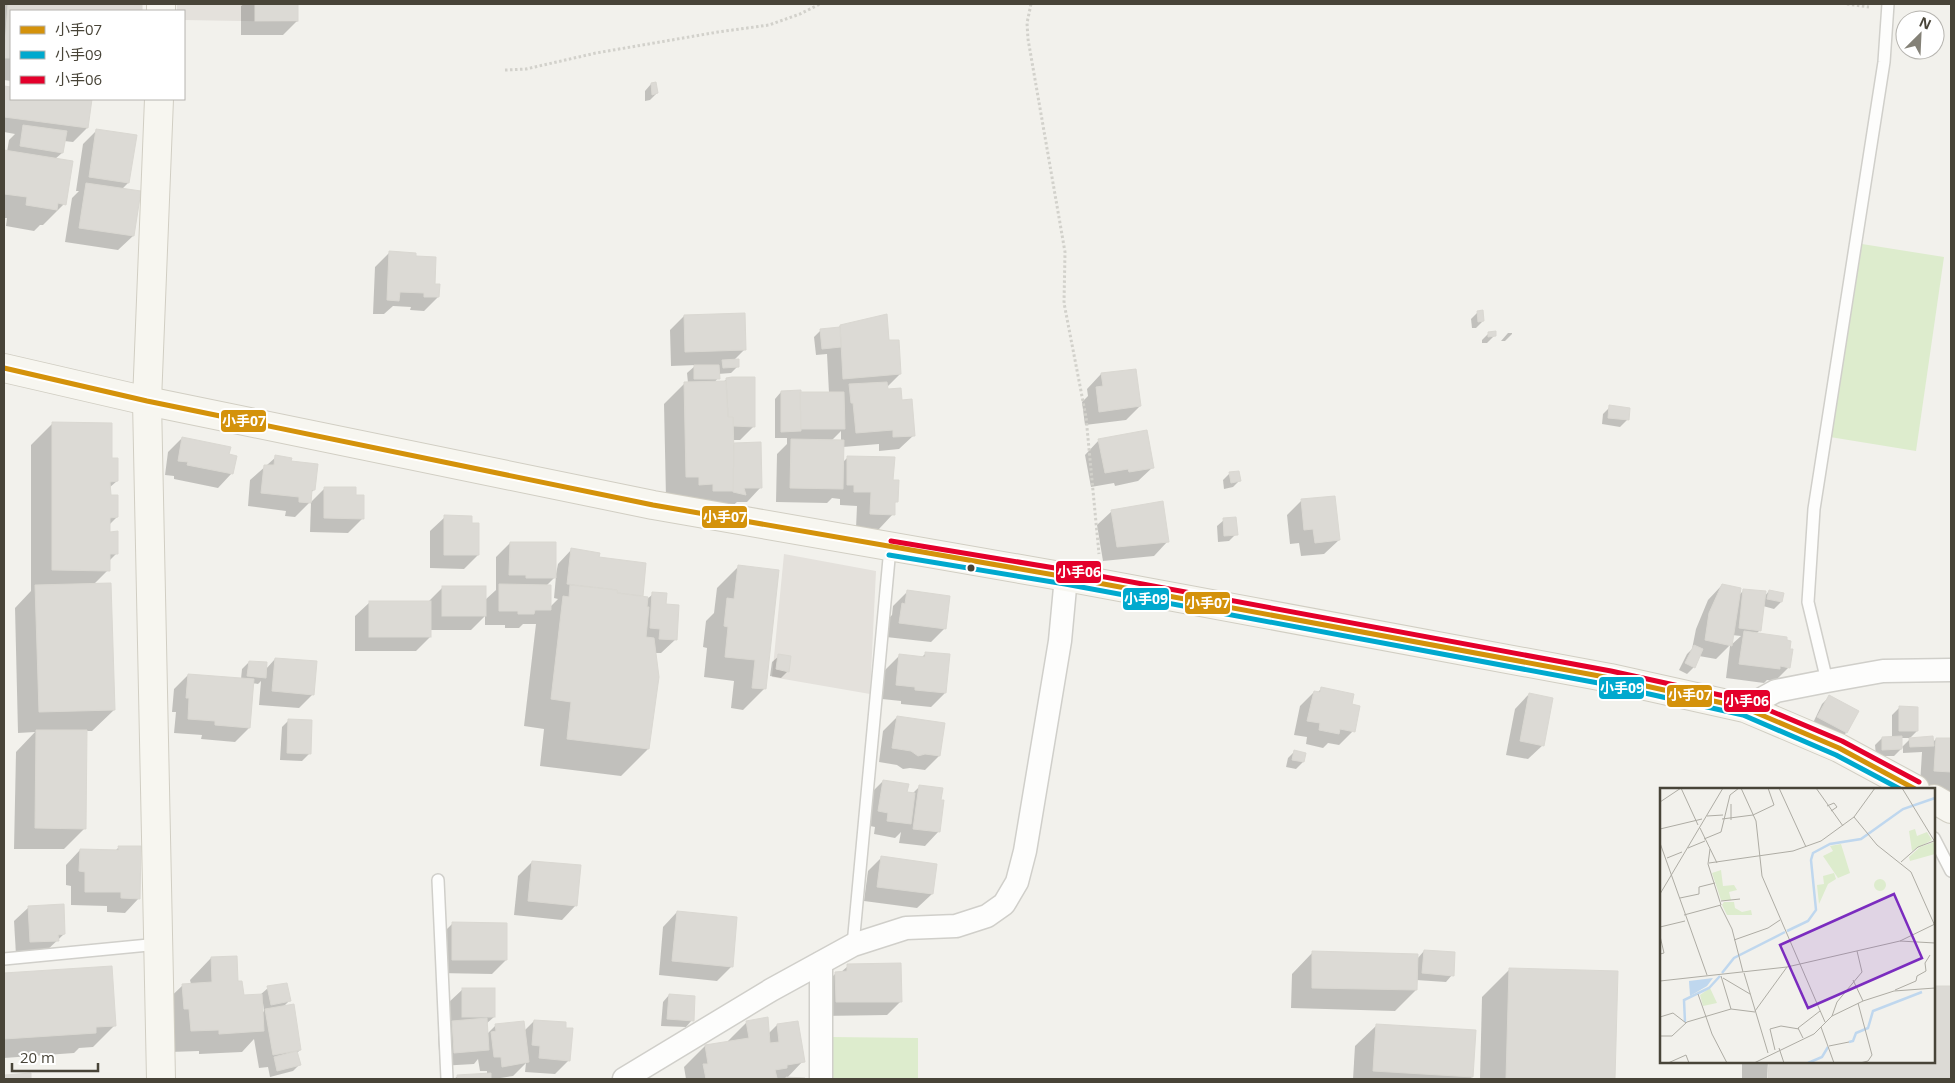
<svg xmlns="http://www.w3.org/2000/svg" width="1955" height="1083" viewBox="0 0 1955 1083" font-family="'Open Sans','Noto Sans JP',sans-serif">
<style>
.industrial{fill:#e4e1dc}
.green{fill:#ddeccd}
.shadow{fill:#0003;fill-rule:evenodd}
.building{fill:#dcdad5;stroke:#dad8d2}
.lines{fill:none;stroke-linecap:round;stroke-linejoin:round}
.lane-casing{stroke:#d0cfca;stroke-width:14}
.street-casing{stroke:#d0cfca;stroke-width:25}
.secondary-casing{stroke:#d1cec3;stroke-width:30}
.path{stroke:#d2d1cb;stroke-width:3;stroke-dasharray:2.5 2.5;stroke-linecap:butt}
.lane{stroke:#fdfdfc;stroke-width:11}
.street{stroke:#fdfdfc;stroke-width:22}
.secondary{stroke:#f7f6f0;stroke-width:28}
.bus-1-casing{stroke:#fff;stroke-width:9}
.bus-2-casing{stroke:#fff;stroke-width:9}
.bus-3-casing{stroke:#fff;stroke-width:9}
.bus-1{stroke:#d4920b;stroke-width:5}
.bus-2{stroke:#00a9ce;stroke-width:5}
.bus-3{stroke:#e4002b;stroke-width:5}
.bus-dot{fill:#484438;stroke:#fff;stroke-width:2}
.inset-river{fill:none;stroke:#bfd7ee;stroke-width:2.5}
.inset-road{fill:none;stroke:#aeaca4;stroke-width:1}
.view{fill:#7b2cbf;fill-opacity:0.15;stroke:#7b2cbf;stroke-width:2.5}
.inset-edge{fill:none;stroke:#484438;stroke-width:2.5}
.line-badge{stroke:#fff;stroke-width:2}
.badge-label{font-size:14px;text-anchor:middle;font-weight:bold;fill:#fff}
</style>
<rect width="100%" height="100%" fill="#f2f1ec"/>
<g class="industrial">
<polygon points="177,4 298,4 298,22 184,20 184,11 177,11"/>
<polygon points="784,554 876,571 870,694 772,677"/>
</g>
<g class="green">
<polygon points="1862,244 1944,257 1916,451 1830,437"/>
<polygon points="832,1037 918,1038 918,1079 833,1078"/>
</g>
<g class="shadow">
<polygon points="4,4 124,4 141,6 140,11 11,11 11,81 4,80"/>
<polygon points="244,4 297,4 297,21 283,35 241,35 241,6"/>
<polygon points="651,84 657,93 650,100 645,101 645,91"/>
<polygon points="4,87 11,88 11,99 91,99 87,128 73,142 64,141 62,153 55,159 64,204 43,225 40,225 34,231 6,226 7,218 4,218 4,151 7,152 9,140 15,134 4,132"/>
<polygon points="97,130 128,183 122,189 139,192 133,236 118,250 65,242 72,198 79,191 76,191 83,144"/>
<polygon points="390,252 438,297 424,311 410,310 411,307 393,306 384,314 373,314 375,267"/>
<polygon points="1478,312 1483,321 1476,328 1472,328 1471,319"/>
<polygon points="684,316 745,349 734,360 738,366 731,373 718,374 718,378 714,383 723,382 727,379 754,426 740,440 732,440 732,446 734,444 761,487 747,502 737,502 730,508 721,506 721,503 712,511 666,498 664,404 685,383 688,383 687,373 696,365 671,366 670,330"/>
<path d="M840,326L888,342L900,374L886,388L901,401L914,435L899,449L879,451V444L843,447L842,463L848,457L892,481L897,501L893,504V514L879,529L856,528L857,506L840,505V499L832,498L827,503L776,502L777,454L787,444V438H775V399L781,392L829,393L827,354L816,355L814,337L821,330L837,329ZM841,431V441H831Z"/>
<polygon points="1489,333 1494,336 1487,343 1482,343 1482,340"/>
<polygon points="1508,333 1512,333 1512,334 1505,341 1501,341"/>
<polygon points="1101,374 1140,406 1126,420 1085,425 1082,402 1088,396 1087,389"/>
<polygon points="1610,407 1627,420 1620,427 1602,424 1603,414"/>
<polygon points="52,424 111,459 117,481 109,488 109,496 117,517 109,525 109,533 116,554 108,562 108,570 93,585 114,710 92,731 86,731 85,828 64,849 14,849 16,752 35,732 18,733 15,608 31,591 31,445"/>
<polygon points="182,438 232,473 218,488 174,479 174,476 165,475 168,452"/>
<polygon points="1099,440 1153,467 1138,481 1115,486 1114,483 1091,487 1085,455"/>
<polygon points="276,457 290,462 314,490 310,493 309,503 295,517 285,516 286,511 248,506 250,480"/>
<polygon points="1230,473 1240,480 1233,487 1224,489 1223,480"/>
<polygon points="325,488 354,496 363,518 348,533 310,532 311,502"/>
<polygon points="1301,501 1339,540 1324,554 1301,556 1299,543 1290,544 1287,515"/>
<polygon points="1112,511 1168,541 1154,556 1103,561 1097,525"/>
<polygon points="445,517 478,555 464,569 430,568 430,531"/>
<polygon points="1224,520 1236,534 1229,541 1218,542 1217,526"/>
<path d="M510,543L555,574H556L558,564L572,549L598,558L641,595L640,597L646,600L653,594L665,605L676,639L661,653H655L648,749L621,776L540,766L544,729L524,726L536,624H523L519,628H505V625H485V616L471,630H430V637L416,651H355V616L370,602L429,601L443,587L485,600L496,590V557ZM556,576L554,598L558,599L549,608L546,586Z"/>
<polygon points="738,567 765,688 743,710 731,708 734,681 704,677 707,648 703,647 706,621 714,613 717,588"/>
<polygon points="1722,585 1738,596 1744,590 1764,597 1769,591 1781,602 1774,609 1763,606 1760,630 1756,634 1789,667 1775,681 1767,680 1764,683 1726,678 1730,646 1741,636 1732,635 1730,645 1716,659 1699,656 1694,667 1687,674 1679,670 1687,654 1692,649 1696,629 1708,600"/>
<polygon points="907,592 945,628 931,642 886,637 888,619 892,615 893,606"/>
<polygon points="926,653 945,693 931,707 901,704 901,701 882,699 885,670 899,656 921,658"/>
<polygon points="779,656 788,671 781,678 770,676 772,662"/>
<polygon points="275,659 313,694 299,708 259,705 261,681 258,684 252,683 249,728 235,742 201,739 202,735 174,733 176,712 172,712 174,689 188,675 241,679 242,669 249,662 266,669"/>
<polygon points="1322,688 1350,705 1353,731 1339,745 1328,743 1323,748 1306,744 1307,737 1294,735 1300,706 1314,692 1317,693"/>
<polygon points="1529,694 1543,745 1528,759 1506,755 1515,709"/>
<polygon points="1829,697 1846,733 1840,739 1812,725 1822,704"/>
<polygon points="1899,708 1917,731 1910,738 1900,738 1901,748 1910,739 1932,743 1936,739 1951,740 1951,797 1941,796 1941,786 1920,785 1922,752 1903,753 1903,747 1894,756 1876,756 1875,745 1882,738 1892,738 1892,715"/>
<polygon points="897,717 939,756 925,770 910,768 903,769 897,765 879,762 883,731"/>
<polygon points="289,720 309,754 302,761 280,760 282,727"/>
<polygon points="1295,751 1303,762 1296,769 1286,767 1288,758"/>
<polygon points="883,781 906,793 912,794 919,787 939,831 925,846 899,843 901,832 895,838 874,834 875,827 865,825 869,795"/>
<polygon points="119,847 139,898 125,913 107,912 107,906 71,905 71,886 66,885 66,865 80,850 115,851"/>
<polygon points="882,857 932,894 917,908 864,901 868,871"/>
<polygon points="532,862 576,905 562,920 514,915 518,876"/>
<polygon points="29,907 64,934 43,954 16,955 14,921"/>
<polygon points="677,912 732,966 717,981 659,975 663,927"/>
<polygon points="453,923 506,960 492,974 438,973 438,938"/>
<polygon points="1424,951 1452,975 1446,982 1416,980 1416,990 1395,1011 1291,1008 1292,974 1313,952 1417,959"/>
<path d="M211,958L237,983L242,996L260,995L268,988L290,1000L283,1007L300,1050L297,1053L300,1064L293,1071L270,1077L268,1067L259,1068L254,1039L242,1052L199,1054V1051L170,1052L161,1006L183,985L191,984L190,980ZM263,1003L264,1011L262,1014L261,1004Z"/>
<polygon points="848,966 901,1001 887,1015 822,1016 822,987 836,973 840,973"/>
<polygon points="111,968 114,1026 93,1047 79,1048 74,1053 4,1058 4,974"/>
<polygon points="1509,970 1616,973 1614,1079 1480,1079 1482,997"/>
<polygon points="1934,987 1951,987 1951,1079 1770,1079 1770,1062 1934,1062"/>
<polygon points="463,989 494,1017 486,1024 487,1034 496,1025 524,1031 534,1021 569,1060 555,1074 525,1072 526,1063 513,1076 494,1079 454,1079 458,1076 487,1074 487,1071 480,1071 478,1059 474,1064 440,1066 438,1036 448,1026 448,1003"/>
<polygon points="669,995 692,1020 686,1027 661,1026 663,1002"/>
<polygon points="747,1022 769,1033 777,1025 797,1022 803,1061 786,1079 791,1079 686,1079 684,1067 705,1046 726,1043"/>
<polygon points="1377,1025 1472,1077 1470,1079 1353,1079 1355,1046"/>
<polygon points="1742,1062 1768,1062 1767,1079 1742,1079"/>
</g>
<g class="building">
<polygon points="8,4 125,4 142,5 142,11 11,11 11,58 4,58"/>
<rect x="255" y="4" width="43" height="17"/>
<polygon points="656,82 658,93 652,95 651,83"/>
<polygon points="4,86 11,87 11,99 92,99 88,128 4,117"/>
<polygon points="23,125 67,131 63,153 20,146"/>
<polygon points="96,129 137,135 129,183 89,177"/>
<polygon points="4,150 73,161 66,205 58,203 57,210 26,205 27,197 4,194"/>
<polygon points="86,183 141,191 134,236 79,228"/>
<polygon points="389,251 416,253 416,256 436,257 435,284 440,284 439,297 424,297 424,293 400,292 399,301 387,300"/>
<polygon points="1483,310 1484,321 1478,322 1477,311"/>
<polygon points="745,313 746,350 685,352 684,315"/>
<polygon points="887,314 889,340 899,340 901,374 843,379 840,325"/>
<polygon points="840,327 841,347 822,349 820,329"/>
<polygon points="1496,331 1496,336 1488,337 1488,332"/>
<polygon points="739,359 739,367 723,368 722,360"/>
<polygon points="694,365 719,365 720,379 694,379"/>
<polygon points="1136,369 1141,406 1099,412 1096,387 1103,386 1101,373"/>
<polygon points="732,377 755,377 755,427 733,426 733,417 728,417 726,378"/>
<polygon points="726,381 728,417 733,417 735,491 713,491 713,484 699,485 699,477 686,477 684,382"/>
<polygon points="887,382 888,389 901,388 902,400 912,399 915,436 893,437 893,430 856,433 853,403 851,403 849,384"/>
<polygon points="801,390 801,431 781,432 781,391"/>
<polygon points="800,392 844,392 845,429 801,429"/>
<polygon points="1609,405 1630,408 1629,420 1608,418"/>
<polygon points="52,422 112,423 112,458 118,458 118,481 110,482 111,495 118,495 118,517 110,518 110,532 118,531 118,554 110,554 110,571 52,570"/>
<polygon points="1147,430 1154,468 1129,472 1128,469 1105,473 1098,439"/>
<polygon points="182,437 231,447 229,454 237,456 233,474 187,465 188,462 178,461"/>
<polygon points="791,439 844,440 843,489 790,488"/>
<polygon points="761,442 762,488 744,488 746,495 733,492 734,443"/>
<polygon points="275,455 292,458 291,461 318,464 315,490 312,490 311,503 299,502 299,497 261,493 264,465 274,465"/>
<polygon points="847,456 895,457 893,480 899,480 898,502 895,502 895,515 870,514 871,492 854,492 854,485 847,485"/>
<polygon points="1239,471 1241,481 1231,483 1229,472"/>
<polygon points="324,487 356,487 356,495 364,495 364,519 324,518"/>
<polygon points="1335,496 1340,540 1315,543 1313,529 1304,530 1301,499"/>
<polygon points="1163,501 1169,542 1117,547 1111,510"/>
<polygon points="444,515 472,516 472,523 479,523 479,555 444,555"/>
<polygon points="1236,517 1238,535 1224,536 1223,518"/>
<polygon points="510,542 556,542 556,578 526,578 526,575 509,575"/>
<polygon points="571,548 600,553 599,557 646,563 643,596 617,593 617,590 567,584"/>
<polygon points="738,565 779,570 766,689 752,688 755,660 725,657 728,627 724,626 727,598 734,599"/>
<polygon points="111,583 115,710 39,712 35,585"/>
<polygon points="499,584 551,585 551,610 535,610 534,614 518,614 518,611 499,611"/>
<polygon points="1722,584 1741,588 1732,646 1705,640 1709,613"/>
<polygon points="570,585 617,590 617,593 648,597 647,607 649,607 646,637 654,638 659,677 649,749 567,739 571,702 551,699 563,596 569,597"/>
<rect x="442" y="586" width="44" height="30"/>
<polygon points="1743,589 1766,591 1761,631 1739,628"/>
<polygon points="907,590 950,596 946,629 899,623 902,603 905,604"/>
<polygon points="1769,590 1784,593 1782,602 1767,599"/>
<polygon points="652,592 667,593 666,604 679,605 677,640 659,639 660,629 650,628"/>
<rect x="369" y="601" width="62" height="36"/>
<polygon points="1744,631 1787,637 1787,640 1791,641 1790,649 1793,649 1790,668 1780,666 1780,669 1739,664"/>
<polygon points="1694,645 1703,649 1695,668 1685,663"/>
<polygon points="925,652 950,654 946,693 915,690 915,687 896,685 899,654 925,657"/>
<polygon points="778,654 791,656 789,672 776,669"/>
<polygon points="275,658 317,661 314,695 272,691"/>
<polygon points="249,661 267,662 266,678 247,676"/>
<polygon points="188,674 254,679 250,728 215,725 215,721 188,719 189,698 186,698"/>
<polygon points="1321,687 1354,694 1352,704 1360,706 1355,732 1340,729 1339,734 1319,730 1320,723 1307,721 1314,691 1320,692"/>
<polygon points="1529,693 1553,698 1544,746 1520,741"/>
<polygon points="1829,695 1859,711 1847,733 1817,717"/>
<polygon points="1899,706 1918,707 1918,731 1899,731"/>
<polygon points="897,716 945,723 940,756 925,754 918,756 911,751 892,748"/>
<polygon points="288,719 312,720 311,754 287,753"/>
<polygon points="36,730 87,730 86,829 35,828"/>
<polygon points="1902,736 1902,749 1882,750 1882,737"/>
<polygon points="1933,736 1934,746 1910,747 1909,738"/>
<polygon points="1936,738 1951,738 1951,772 1934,771"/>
<polygon points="1294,750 1306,753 1304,762 1292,760"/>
<polygon points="883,780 909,784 907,792 915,793 911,824 887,821 888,813 878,811"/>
<polygon points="919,785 943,788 941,800 944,800 940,832 913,829"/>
<polygon points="118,846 141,846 140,899 121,898 121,892 85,892 85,872 79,871 80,849 119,850"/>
<polygon points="881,856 937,864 933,894 877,887"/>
<polygon points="532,861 581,865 577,906 528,901"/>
<polygon points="64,904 65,934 58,935 59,941 30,942 28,906"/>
<polygon points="677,911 737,917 733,967 672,961"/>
<polygon points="452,922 507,923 507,960 452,960"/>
<polygon points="1424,950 1455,952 1454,976 1422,973"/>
<polygon points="1312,951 1418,954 1417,990 1312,988"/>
<polygon points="237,956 238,981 242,981 244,995 262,994 264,1031 219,1034 219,1030 191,1031 189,1009 184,1009 182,984 212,982 211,957"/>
<polygon points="901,963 902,1002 836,1002 835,972 847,971 847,964"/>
<polygon points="112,966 116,1026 96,1027 96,1033 4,1039 4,973"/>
<polygon points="1509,968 1618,971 1615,1079 1506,1079"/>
<polygon points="287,983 291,1001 271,1005 267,986"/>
<polygon points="1934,986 1951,986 1951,1079 1768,1078 1769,1062 1934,1062"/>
<rect x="462" y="988" width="33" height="29"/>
<polygon points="669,994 695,996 694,1021 667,1019"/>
<polygon points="294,1004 301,1050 273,1055 265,1009"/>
<polygon points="768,1017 770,1043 779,1042 777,1024 798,1021 805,1062 787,1065 787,1068 775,1070 777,1078 767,1079 706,1079 703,1064 708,1064 705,1045 749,1038 746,1021"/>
<polygon points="487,1018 489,1050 454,1053 452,1021"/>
<polygon points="534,1020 566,1022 566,1028 573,1028 570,1061 539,1058 540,1046 532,1045"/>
<polygon points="524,1021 529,1062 502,1067 501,1057 494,1057 491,1032 496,1031 495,1024"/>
<polygon points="1376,1024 1476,1030 1473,1077 1373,1071"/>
<polygon points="297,1051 301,1065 277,1071 274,1057"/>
<polygon points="31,1073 31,1079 6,1079 5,1075"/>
<polygon points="491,1073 491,1079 457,1079 457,1075"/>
<polygon points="786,1077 805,1078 805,1079 786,1079"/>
</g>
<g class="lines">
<defs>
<g id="lane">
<polyline points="1827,681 1808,602 1814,509 1884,62 1888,4"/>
<polyline points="1934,838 1951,871"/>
<polyline points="438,880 447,1079"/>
<polyline points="853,945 890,548"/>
<polyline points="4,959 159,944"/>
</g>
<g id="street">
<polyline points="1745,708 1776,691 1827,681 1883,671 1951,670"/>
<polyline points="821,963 821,1079"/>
<polyline points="624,1079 771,990 853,945 906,928 956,926 987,916 1004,904 1017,882 1025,851 1060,641 1066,577"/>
</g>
<g id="secondary">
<polyline points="161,11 161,4"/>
<polyline points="159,99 147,401 161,1079"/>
<polyline points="4,368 147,401 653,505 1066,577 1610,678 1745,708 1839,748 1915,789"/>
<polyline points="1934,799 1951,809"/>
</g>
</defs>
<use href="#lane" class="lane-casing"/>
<use href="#street" class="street-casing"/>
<use href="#secondary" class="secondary-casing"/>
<g class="path">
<polyline points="1031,4 1027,23 1028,39 1065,252 1064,303 1086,417 1099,554"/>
<polyline points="1847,4 1869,7"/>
<polyline points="505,70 526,69 596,53 718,32 769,25 800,14 820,4"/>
</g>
<use href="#lane" class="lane"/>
<use href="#street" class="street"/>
<use href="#secondary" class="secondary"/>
<defs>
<polyline id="bus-1" points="4,368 147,401 653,505 1066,577 1610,678 1745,708 1839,748 1915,789"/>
<polyline id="bus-2" points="889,555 1065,584 1609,685 1743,715 1836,755 1900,789"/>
<polyline id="bus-3" points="891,541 1067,570 1611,671 1747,701 1842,741 1919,782"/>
</defs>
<use href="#bus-1" class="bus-1-casing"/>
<use href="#bus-2" class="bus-2-casing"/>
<use href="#bus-3" class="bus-3-casing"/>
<use href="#bus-1" class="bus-1"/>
<use href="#bus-2" class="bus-2"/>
<use href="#bus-3" class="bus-3"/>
</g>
<circle class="bus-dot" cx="971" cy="568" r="4.5"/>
<g transform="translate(1660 788)">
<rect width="275" height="275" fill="#f2f1ec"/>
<path d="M255,41L257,48L267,44L272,52L252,63L249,43ZM274,54L275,66L250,73L249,69L260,59ZM181,56L190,85L178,90L163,68L173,63L170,58ZM61,82L63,98L74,97L77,102L69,104L71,112H61L52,85ZM174,85L176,91L168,96L159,116L157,97L164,96L163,88ZM214 97a6 6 0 1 1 12 0a6 6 0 1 1-12 0ZM64,114H74L75,120L82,124L91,122L92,127H67L62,117ZM50,200L57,215L43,218L40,207Z" fill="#ddeccd"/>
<path d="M53,190L47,198L30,208L29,193Z" fill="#bfd7ee"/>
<path class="inset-river" d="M127,143L148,133L156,122L151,72L153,65L170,56L201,51L243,21L275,10M62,185L74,170L125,144M25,234L24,212L49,200L60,188M189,254L193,253L196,245L208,240L213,223L262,204M148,275L162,269L168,259"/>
<path class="inset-road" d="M21,0L38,37M81,0L96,33L102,88L165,234M119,0L146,59M156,0L183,38M242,0L275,54M0,14L21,0M167,18L174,15L177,19L171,23M47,28L63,27M194,29L217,57L251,84L275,138M62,31L93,27L114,17L108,0M71,32V16M40,40L57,75M0,41L42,31M44,51L61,44L70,7L79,0M0,55L47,187M28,60L45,53M7,70L22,64M241,74L258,59L274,53M49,75L133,63L161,53L194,29L215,0M0,106L63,0M20,110L39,106V99L55,95M61,113L80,111M60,117L72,141L83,184M24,127L61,117L48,76L50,61M0,139L25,133M0,148L4,165L0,166M74,152L108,140L120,132M240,153L275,136M84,185L108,265M61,188L71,221M63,190L90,206M193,192L203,213M0,193L127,179L240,153L275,155M235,202L256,193L257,188L266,183L265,175L270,167M38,206L52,246L67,275M198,215L212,267L208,273L200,275M95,223L127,179M172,228L177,214L202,184L197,163M0,229L13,225L26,235M161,239L174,275M0,248H12L27,234L71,221L95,224M143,250L138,240L160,223M169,258L189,254M119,260L124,275M115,262L110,241L121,238L139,241M8,275L26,267L29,275M94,275L154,246L172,228L203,213L234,203L275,200"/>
<path class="view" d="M234,106L262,170L148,220L120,157Z"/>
<rect width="275" height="275" class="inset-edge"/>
</g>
<g class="line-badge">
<rect x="220" y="409" width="47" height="24" rx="5" fill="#d4920b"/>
<rect x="701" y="505" width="47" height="24" rx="5" fill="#d4920b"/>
<rect x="1055" y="560" width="47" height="24" rx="5" fill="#e4002b"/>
<rect x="1122" y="587" width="48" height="24" rx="5" fill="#00a9ce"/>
<rect x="1184" y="591" width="47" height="24" rx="5" fill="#d4920b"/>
<rect x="1598" y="676" width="47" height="24" rx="5" fill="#00a9ce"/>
<rect x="1666" y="684" width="47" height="24" rx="5" fill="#d4920b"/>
<rect x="1723" y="689" width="48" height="24" rx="5" fill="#e4002b"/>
</g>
<g class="badge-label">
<text x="244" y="426">小手07</text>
<text x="725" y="522">小手07</text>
<text x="1079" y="577">小手06</text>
<text x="1146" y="604">小手09</text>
<text x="1208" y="608">小手07</text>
<text x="1622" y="693">小手09</text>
<text x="1690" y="700">小手07</text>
<text x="1747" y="706">小手06</text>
</g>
<rect width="1955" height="1083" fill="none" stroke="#484438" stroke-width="10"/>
<rect x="10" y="10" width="175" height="90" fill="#ffffff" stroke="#b6b4af"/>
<rect x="20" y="26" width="25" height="8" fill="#d4920b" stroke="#b6b4af"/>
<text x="55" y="35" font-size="15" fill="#484438">小手07</text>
<rect x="20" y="51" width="25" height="8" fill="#00a9ce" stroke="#b6b4af"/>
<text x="55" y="60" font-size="15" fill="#484438">小手09</text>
<rect x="20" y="76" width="25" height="8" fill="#e4002b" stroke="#b6b4af"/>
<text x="55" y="85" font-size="15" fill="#484438">小手06</text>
<g transform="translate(1920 35) rotate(24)"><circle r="24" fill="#ffffff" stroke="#b6b4af"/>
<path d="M0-4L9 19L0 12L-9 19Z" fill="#848177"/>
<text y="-8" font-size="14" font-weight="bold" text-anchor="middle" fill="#484438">N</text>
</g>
<path d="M12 1063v8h86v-8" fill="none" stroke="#484438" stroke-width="2.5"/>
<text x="20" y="1063" font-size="15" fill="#484438" stroke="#ffffff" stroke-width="4" paint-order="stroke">20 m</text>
</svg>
